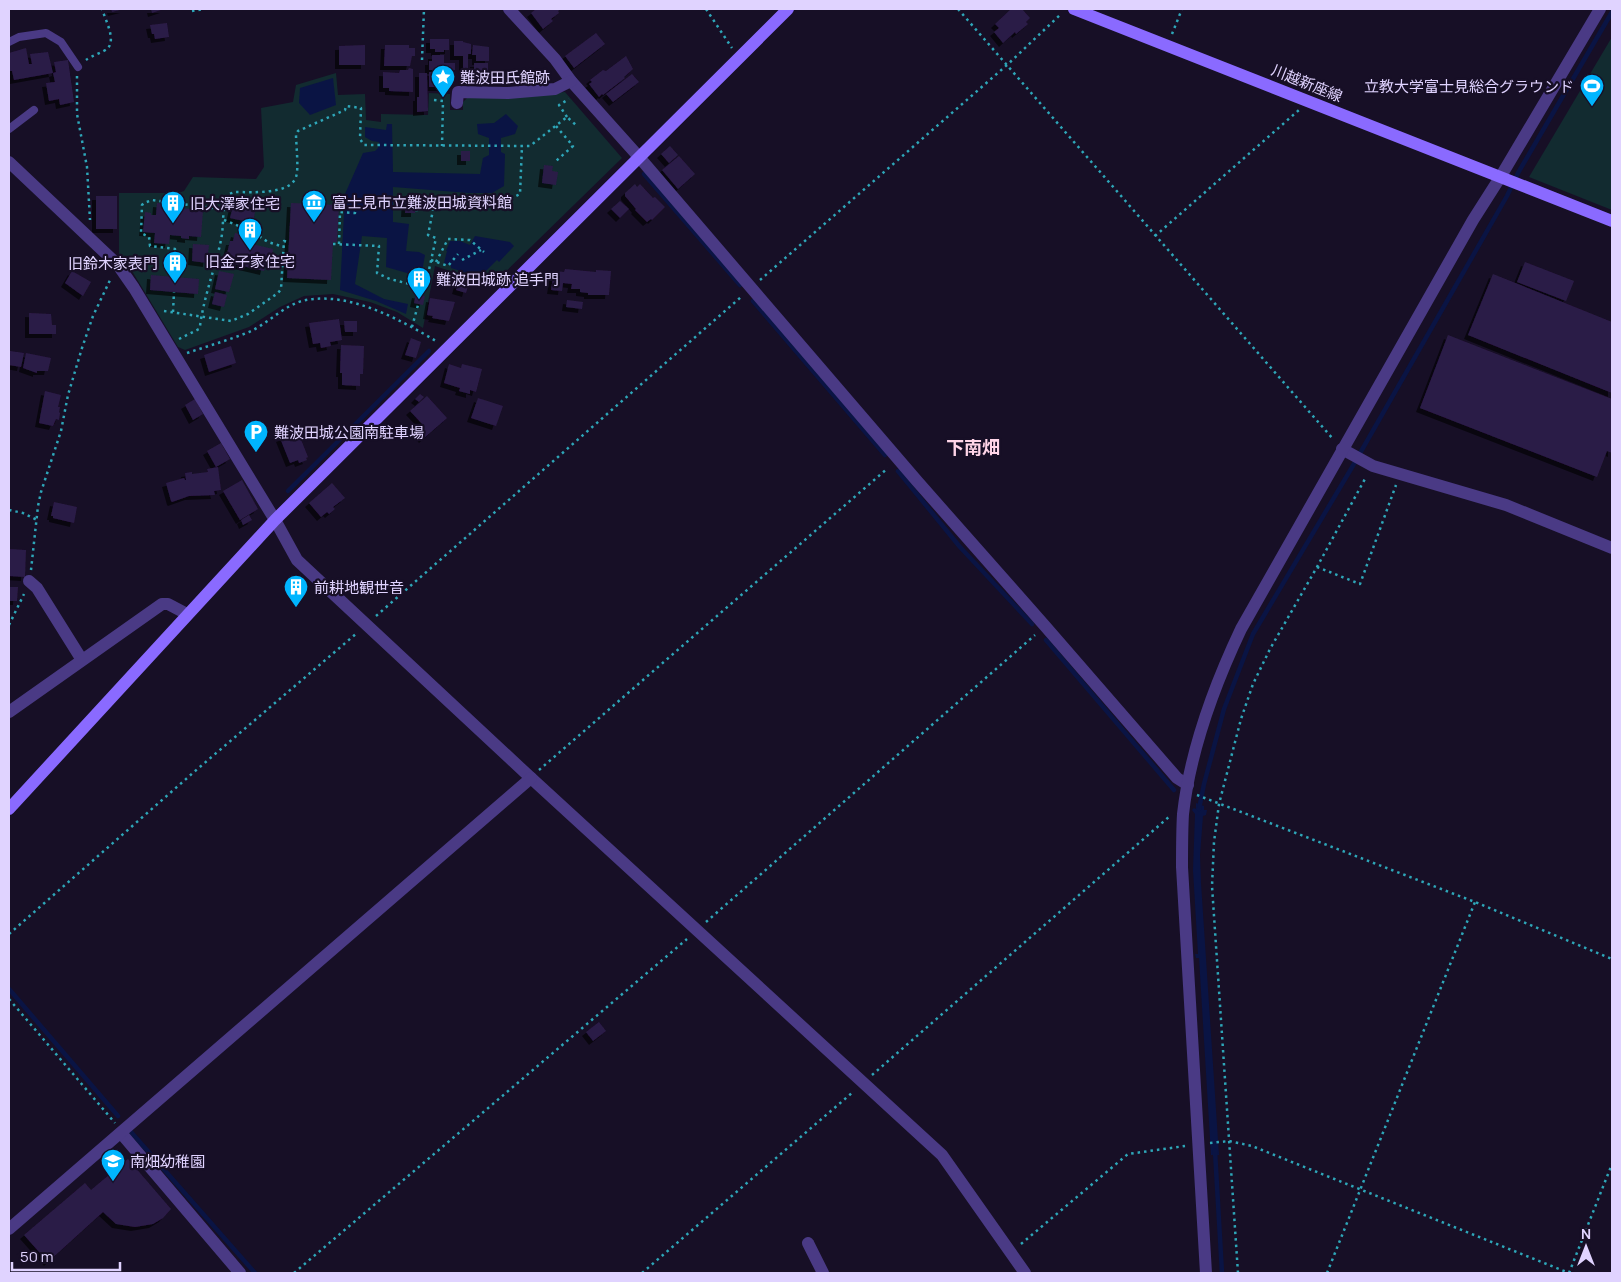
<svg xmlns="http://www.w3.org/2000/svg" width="1621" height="1282" viewBox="0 0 1621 1282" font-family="Manrope,'Noto Sans JP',sans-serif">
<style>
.green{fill:#122b30}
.water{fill:#0a1444}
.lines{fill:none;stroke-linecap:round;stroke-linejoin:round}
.stream{stroke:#0a1444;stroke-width:4.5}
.building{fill:#2c1b47;filter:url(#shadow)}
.path{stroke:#2ea6b8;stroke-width:2.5;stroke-dasharray:2.5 4;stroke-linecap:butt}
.lane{stroke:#4a3a85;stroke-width:8}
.street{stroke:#4a3a85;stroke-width:12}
.secondary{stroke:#8a6aff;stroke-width:12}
.labels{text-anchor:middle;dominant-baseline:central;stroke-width:4.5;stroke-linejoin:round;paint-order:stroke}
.poi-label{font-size:15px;fill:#e0d3ff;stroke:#170f26;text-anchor:start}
.street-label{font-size:15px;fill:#e0d3ff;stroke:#170f26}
.quarter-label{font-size:18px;font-weight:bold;fill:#ffd5e8;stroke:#170f26}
</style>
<defs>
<filter id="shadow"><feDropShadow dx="-4" dy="4" stdDeviation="0" flood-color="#0009"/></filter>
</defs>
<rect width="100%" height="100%" fill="#170f26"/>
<g class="green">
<polygon points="1612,37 1612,210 1529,177"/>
<polygon points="336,73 338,95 365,94 366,120 381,122 381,114 428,115 429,93 450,94 450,110 463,110 463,102 468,97 508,98 565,92 622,158 492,285 435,266 423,328 397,312 370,302 333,294 304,296 280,307 249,327 185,350 178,347 132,271 119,255 119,193 178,193 184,191 193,177 256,179 264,167 261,108 293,102 296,85"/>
</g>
<g class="water">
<polygon points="333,78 336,105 310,115 299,103 300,88"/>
<polygon points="506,114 518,126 515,134 501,138 501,152 505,154 504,186 492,193 469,193 393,187 393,222 409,224 406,251 419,252 425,255 421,277 386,267 387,238 362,236 355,284 384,299 408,304 406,314 376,301 340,290 345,194 363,153 375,151 378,148 379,142 372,141 365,137 365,127 386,130 387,124 392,124 393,172 480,174 483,158 489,155 489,138 478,134 477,124 494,123"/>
<polygon points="475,236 510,242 514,246 499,262 497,260 480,277 451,268 451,266 444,263 447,251 446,251 450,241 460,241 470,245"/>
<polygon points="1196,803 1204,806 1204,810 1207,810 1206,815 1203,816 1200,855 1201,883 1219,1155 1211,1155 1199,958 1196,958 1195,954 1198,954 1193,870 1195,814 1192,810 1194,808 1196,809"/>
</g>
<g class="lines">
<g class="stream">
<polyline points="644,174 740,285"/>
<polyline points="753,301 885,455"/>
<polyline points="898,471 960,547 1032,624"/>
<polyline points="288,491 429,351"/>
<polyline points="1046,640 1174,790"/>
<polyline points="1199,809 1204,784 1224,709 1253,634 1351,469 1507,196 1518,173 1612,12"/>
<polyline points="9,989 118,1116"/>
<polyline points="131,1132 255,1273"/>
<polyline points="1215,1151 1222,1273"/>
</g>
</g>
<g class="building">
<polygon points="111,9 124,9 112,12"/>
<polygon points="151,9 164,9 152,13"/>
<polygon points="536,9 561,9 558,11 559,13 551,19 553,21 543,29 531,13"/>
<polygon points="1011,9 1022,9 1030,18 1026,22 1028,24 1016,34 1015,32 1003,43 994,32 999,28 995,24"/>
<polygon points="167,23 169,37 155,39 154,34 152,34 150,25"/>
<polygon points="596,33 605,44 574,68 565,56"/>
<polygon points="430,39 449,39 449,50 444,50 444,52 435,52 435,49 430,49"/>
<polygon points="454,41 463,41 463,42 471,44 471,54 468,54 468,68 463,68 463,56 454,56"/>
<polygon points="365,45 365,65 339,65 339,46"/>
<polygon points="385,45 409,45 409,48 415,48 415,56 412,56 410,66 384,66"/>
<polygon points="473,45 489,47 489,61 476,61 476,55 472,55"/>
<polygon points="26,48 29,64 32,64 30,54 48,52 53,73 14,80 12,71 9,71 9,53"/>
<polygon points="432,55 444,55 444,63 455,63 455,70 429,70 429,61 432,61"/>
<polygon points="626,56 633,69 624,77 625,78 603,95 602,94 599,97 589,84 592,82 590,80 603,70 606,71"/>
<polygon points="68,60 74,102 60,105 59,99 49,101 46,83 55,82 53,73 56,72 54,62"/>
<polygon points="474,63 488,63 488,72 485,73 482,85 474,85"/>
<polygon points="409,68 413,69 413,92 389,91 389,88 383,88 383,72 399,73 400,70 408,70"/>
<rect x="429" y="72" width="20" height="15"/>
<polygon points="419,73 427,73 428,111 417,112 417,97 419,97"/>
<polygon points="632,74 639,82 613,102 606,94"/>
<polygon points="670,146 678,155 669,163 661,154"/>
<rect x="461" y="151" width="9" height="10"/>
<polygon points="679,156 695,174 678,189 662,170"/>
<polygon points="544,165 553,166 552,171 558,172 556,185 542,183"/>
<polygon points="635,184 637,187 640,184 653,198 655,197 665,207 652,220 651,219 647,222 635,210 636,209 625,196 625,193"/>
<rect x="96" y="196" width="21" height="33"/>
<polygon points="406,198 415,199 415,213 405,213"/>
<polygon points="620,201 629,209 620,218 611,209"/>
<polygon points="234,202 256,206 253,223 230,218"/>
<polygon points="157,203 180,205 180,208 203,210 201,237 189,236 189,239 181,238 181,236 170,235 169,244 154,243 155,233 143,232 145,212 151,213 151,215 156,215"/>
<polygon points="291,203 339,205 337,242 333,242 331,280 287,278"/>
<polygon points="235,233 250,237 248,243 273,249 272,255 268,254 264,271 225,262 230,241 233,241"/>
<polygon points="193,244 209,245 207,263 192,261"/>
<polygon points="1525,262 1574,281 1566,301 1517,282"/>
<polygon points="565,269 596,272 596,270 611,271 609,295 588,295 588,293 580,292 580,289 571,289 572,284 563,283 562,291 551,290 554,271 564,272"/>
<polygon points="72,271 91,282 83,296 65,283"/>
<polygon points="219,271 234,274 229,292 215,289"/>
<polygon points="1493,274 1612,322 1612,393 1468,335"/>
<polygon points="151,275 199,279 198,294 150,290"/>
<polygon points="459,280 469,283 466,293 456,290"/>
<polygon points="215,292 227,295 224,307 212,304"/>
<polygon points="416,294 425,296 423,305 414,303"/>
<polygon points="430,298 455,302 449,321 432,318 433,316 427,315"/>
<polygon points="567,300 583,302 582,309 566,307"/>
<polygon points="29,313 51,314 52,325 56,325 56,334 29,334"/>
<polygon points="339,319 342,340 330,342 331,346 321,348 320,343 313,344 309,323"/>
<polygon points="344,321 357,321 357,332 345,332"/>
<polygon points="1448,335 1612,399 1612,453 1607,451 1597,477 1420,408"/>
<polygon points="411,338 421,342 416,358 405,355"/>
<polygon points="341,345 364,346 363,374 360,374 360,386 342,385 342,373 340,373"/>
<polygon points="231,346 236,363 209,372 204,355"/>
<polygon points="10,351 24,353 21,367 9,365"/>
<polygon points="26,353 51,358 48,371 37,371 37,373 23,368"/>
<polygon points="449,364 461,368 462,364 482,369 476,392 470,390 470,394 459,391 460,388 444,383"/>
<polygon points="45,391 61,395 58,407 60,407 59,412 60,413 59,420 56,419 53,426 39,423"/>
<polygon points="420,394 424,397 419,402 415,399"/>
<polygon points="427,396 447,418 423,439 417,432 424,426 410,411"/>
<polygon points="478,398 503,406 496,426 471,418"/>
<polygon points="195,399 203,414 193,420 185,405"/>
<polygon points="296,432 298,432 308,457 306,458 307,460 299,463 298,460 290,463 280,438"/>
<polygon points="221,443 230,459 216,467 207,451"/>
<polygon points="218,467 221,490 214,491 215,495 189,496 172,502 171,501 166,483 184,478 185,480 186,480 185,473 192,472 192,474 208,472 207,469"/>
<polygon points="242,480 258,509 240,520 223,491"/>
<polygon points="332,483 345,498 333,507 335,509 329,514 327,512 321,517 309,503"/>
<polygon points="54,502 77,507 74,523 53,518 53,516 51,516"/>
<polygon points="249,515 252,520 243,525 241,520"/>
<polygon points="9,549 26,550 25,577 9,576"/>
<polygon points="9,587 18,587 17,601 9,601"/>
<polygon points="599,1022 606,1031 593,1041 586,1032"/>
<polygon points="128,1159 171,1209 163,1218 153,1224 135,1227 116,1224 103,1212 48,1262 24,1235 85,1183 91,1190"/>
</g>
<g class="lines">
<g class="path">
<polyline points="706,9 732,48"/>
<polyline points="958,9 1333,439"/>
<polyline points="192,11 204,9"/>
<polyline points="1172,34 1182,9"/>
<path d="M86,60C91,56 104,52 108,48C116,39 105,19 102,9"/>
<polyline points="422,60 424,9"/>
<polyline points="77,76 77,114 87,167 90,220"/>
<polyline points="434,100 443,101 442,146"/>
<polyline points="567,117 559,105 569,99"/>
<polyline points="556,126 573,146 556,161 556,163"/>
<polyline points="415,210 418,210 421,196 426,197 426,205 434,205"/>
<polyline points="224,220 251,231 268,242 284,247"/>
<polyline points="1155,236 1299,110"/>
<polyline points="333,244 379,246 377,273 390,279 425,288 436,238 428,235 434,205 495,207 520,194 522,146"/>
<polyline points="339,244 340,212 355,213 355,204"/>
<polyline points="431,260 448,266 458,254"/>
<polyline points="462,260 481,250"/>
<polyline points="436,262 448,239 470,240 484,252"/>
<polyline points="174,276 175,249 150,246 149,237 141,233 142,205 144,203 152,200 212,208 214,201 224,203"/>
<polyline points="760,280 1007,65 1061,14"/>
<polyline points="420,295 421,288"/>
<polyline points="164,311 231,321 248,314 278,293 281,289 284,241 288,242"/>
<polyline points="173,312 174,292"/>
<polyline points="412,327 418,305"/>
<path d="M179,339L199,329L200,326C204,296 215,269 221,240C224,226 222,211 226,198L229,194L235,192C251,192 290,195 296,177C299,169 296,144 296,134L298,131L345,110L346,106L361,108L360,139L364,145H368L530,146L567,117L577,126"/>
<path d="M187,353C208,346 229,340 249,332C269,323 285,304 306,300C350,292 399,319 436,341"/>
<polyline points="9,510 23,513 37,520"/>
<polyline points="1317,567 1360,584 1396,485"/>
<polyline points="31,570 38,506 41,492 61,431 68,395 82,348 93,316 111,278"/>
<polyline points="296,577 294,599 296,599 296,604"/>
<polyline points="376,616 741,297"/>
<polyline points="9,625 24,594"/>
<polyline points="539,770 888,468"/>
<polyline points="1197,795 1475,902 1612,959"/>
<polyline points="706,922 1035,635"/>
<polyline points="9,934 194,772 357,633"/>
<polyline points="9,999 115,1123"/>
<polyline points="872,1075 1170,816"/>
<polyline points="1210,1143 1229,1141 1252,1146 1569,1273"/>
<polyline points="1021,1244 1128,1154 1185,1146"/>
<polyline points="294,1273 687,939"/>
<polyline points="642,1273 853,1092"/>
<polyline points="1238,1273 1212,886 1214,842 1219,804 1241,719 1253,684 1270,649 1317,567 1366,477"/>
<polyline points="1327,1273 1475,902"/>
<polyline points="1569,1273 1612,1164"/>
</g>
<g class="lane">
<polyline points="9,42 19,37 46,33 61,42 78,67"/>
<polyline points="9,129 34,110"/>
</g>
<g class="street">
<polyline points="509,9 555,59 571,81 639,157 917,481 1045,626 1177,778 1188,785"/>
<polyline points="457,103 458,92 508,93 555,89 571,81"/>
<polyline points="9,162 118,265 134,288 275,520 297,560 531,778 942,1155 1025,1273"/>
<polyline points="1342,449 1373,466 1506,505 1612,548"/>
<polyline points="29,581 37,588 82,660"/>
<polyline points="9,712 162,604 168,604 187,614"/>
<polyline points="121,1133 240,1273"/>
<polyline points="9,1229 531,778"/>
<polyline points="808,1243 823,1273"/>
<path d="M1206,1273L1182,867C1182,850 1182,831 1183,814C1190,752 1215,684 1241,629L1473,220L1501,176L1600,9"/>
</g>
<g class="secondary">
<polyline points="1074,9 1612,221"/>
<polyline points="9,809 275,520 788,9"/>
</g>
</g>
<defs>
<symbol id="sight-pin" viewBox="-11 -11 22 30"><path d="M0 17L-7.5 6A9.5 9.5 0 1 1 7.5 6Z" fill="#00b5fe" stroke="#170f26"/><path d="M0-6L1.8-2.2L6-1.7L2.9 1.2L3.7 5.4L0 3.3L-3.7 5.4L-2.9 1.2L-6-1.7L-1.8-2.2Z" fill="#fff"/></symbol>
<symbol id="stadium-pin" viewBox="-11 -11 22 30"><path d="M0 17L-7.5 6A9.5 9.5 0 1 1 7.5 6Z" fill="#00b5fe" stroke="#170f26"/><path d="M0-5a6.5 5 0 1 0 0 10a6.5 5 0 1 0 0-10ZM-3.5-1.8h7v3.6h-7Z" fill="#fff"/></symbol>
<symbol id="museum-pin" viewBox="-11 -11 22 30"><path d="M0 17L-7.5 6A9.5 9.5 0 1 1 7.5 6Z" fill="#00b5fe" stroke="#170f26"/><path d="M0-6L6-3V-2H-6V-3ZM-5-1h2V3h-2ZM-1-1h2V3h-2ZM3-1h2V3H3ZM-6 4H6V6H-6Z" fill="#fff"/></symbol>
<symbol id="building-pin" viewBox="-11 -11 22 30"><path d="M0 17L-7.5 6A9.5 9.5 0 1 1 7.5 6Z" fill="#00b5fe" stroke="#170f26"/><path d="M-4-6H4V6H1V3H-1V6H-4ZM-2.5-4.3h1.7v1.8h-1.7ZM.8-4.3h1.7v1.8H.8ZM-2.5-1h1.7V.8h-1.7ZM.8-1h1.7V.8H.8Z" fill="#fff"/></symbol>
<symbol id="parking-pin" viewBox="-11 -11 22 30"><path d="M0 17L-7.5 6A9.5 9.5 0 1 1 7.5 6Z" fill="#00b5fe" stroke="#170f26"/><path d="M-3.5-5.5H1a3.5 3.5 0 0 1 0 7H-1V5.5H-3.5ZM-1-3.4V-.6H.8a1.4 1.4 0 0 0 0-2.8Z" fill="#fff"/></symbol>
<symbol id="school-pin" viewBox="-11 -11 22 30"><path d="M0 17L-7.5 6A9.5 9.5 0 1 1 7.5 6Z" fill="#00b5fe" stroke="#170f26"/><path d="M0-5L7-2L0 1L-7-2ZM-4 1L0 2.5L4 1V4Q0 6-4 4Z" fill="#fff"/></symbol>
</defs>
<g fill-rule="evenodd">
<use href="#sight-pin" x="429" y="63" width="28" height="38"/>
<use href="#stadium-pin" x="1578" y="72" width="28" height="38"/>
<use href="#museum-pin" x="300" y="188" width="28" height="38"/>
<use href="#building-pin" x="159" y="189" width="28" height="38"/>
<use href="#building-pin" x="236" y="216" width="28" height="38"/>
<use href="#building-pin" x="161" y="249" width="28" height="38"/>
<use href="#building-pin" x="405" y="265" width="28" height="38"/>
<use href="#parking-pin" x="242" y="418" width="28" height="38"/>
<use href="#building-pin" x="282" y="573" width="28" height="38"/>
<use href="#school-pin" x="99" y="1147" width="28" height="38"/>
</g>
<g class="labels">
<g class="poi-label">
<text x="460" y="77">難波田氏館跡</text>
<text x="1574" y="86" text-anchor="end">立教大学富士見総合グラウンド</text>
<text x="332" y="202">富士見市立難波田城資料館</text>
<text x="190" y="203">旧大澤家住宅</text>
<text x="250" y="261" text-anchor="middle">旧金子家住宅</text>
<text x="158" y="263" text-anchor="end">旧鈴木家表門</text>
<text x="436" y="279">難波田城跡 追手門</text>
<text x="274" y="432">難波田城公園南駐車場</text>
<text x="314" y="587">前耕地観世音</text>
<text x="130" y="1161">南畑幼稚園</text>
</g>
<g class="street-label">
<text transform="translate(1307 83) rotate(22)">川越新座線</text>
</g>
<g class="quarter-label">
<text x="973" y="447">下南畑</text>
</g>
</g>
<rect width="1621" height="1282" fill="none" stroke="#e0d3ff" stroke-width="20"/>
<g transform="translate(1586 1247)" stroke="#170f26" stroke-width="4" paint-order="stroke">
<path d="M0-4L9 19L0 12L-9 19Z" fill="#e0d3ff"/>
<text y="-8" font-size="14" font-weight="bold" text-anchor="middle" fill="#e0d3ff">N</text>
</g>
<path d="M12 1262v8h108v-8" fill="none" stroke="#e0d3ff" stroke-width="2.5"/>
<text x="20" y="1262" font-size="15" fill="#e0d3ff" stroke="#170f26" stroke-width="4" paint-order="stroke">50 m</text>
</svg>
